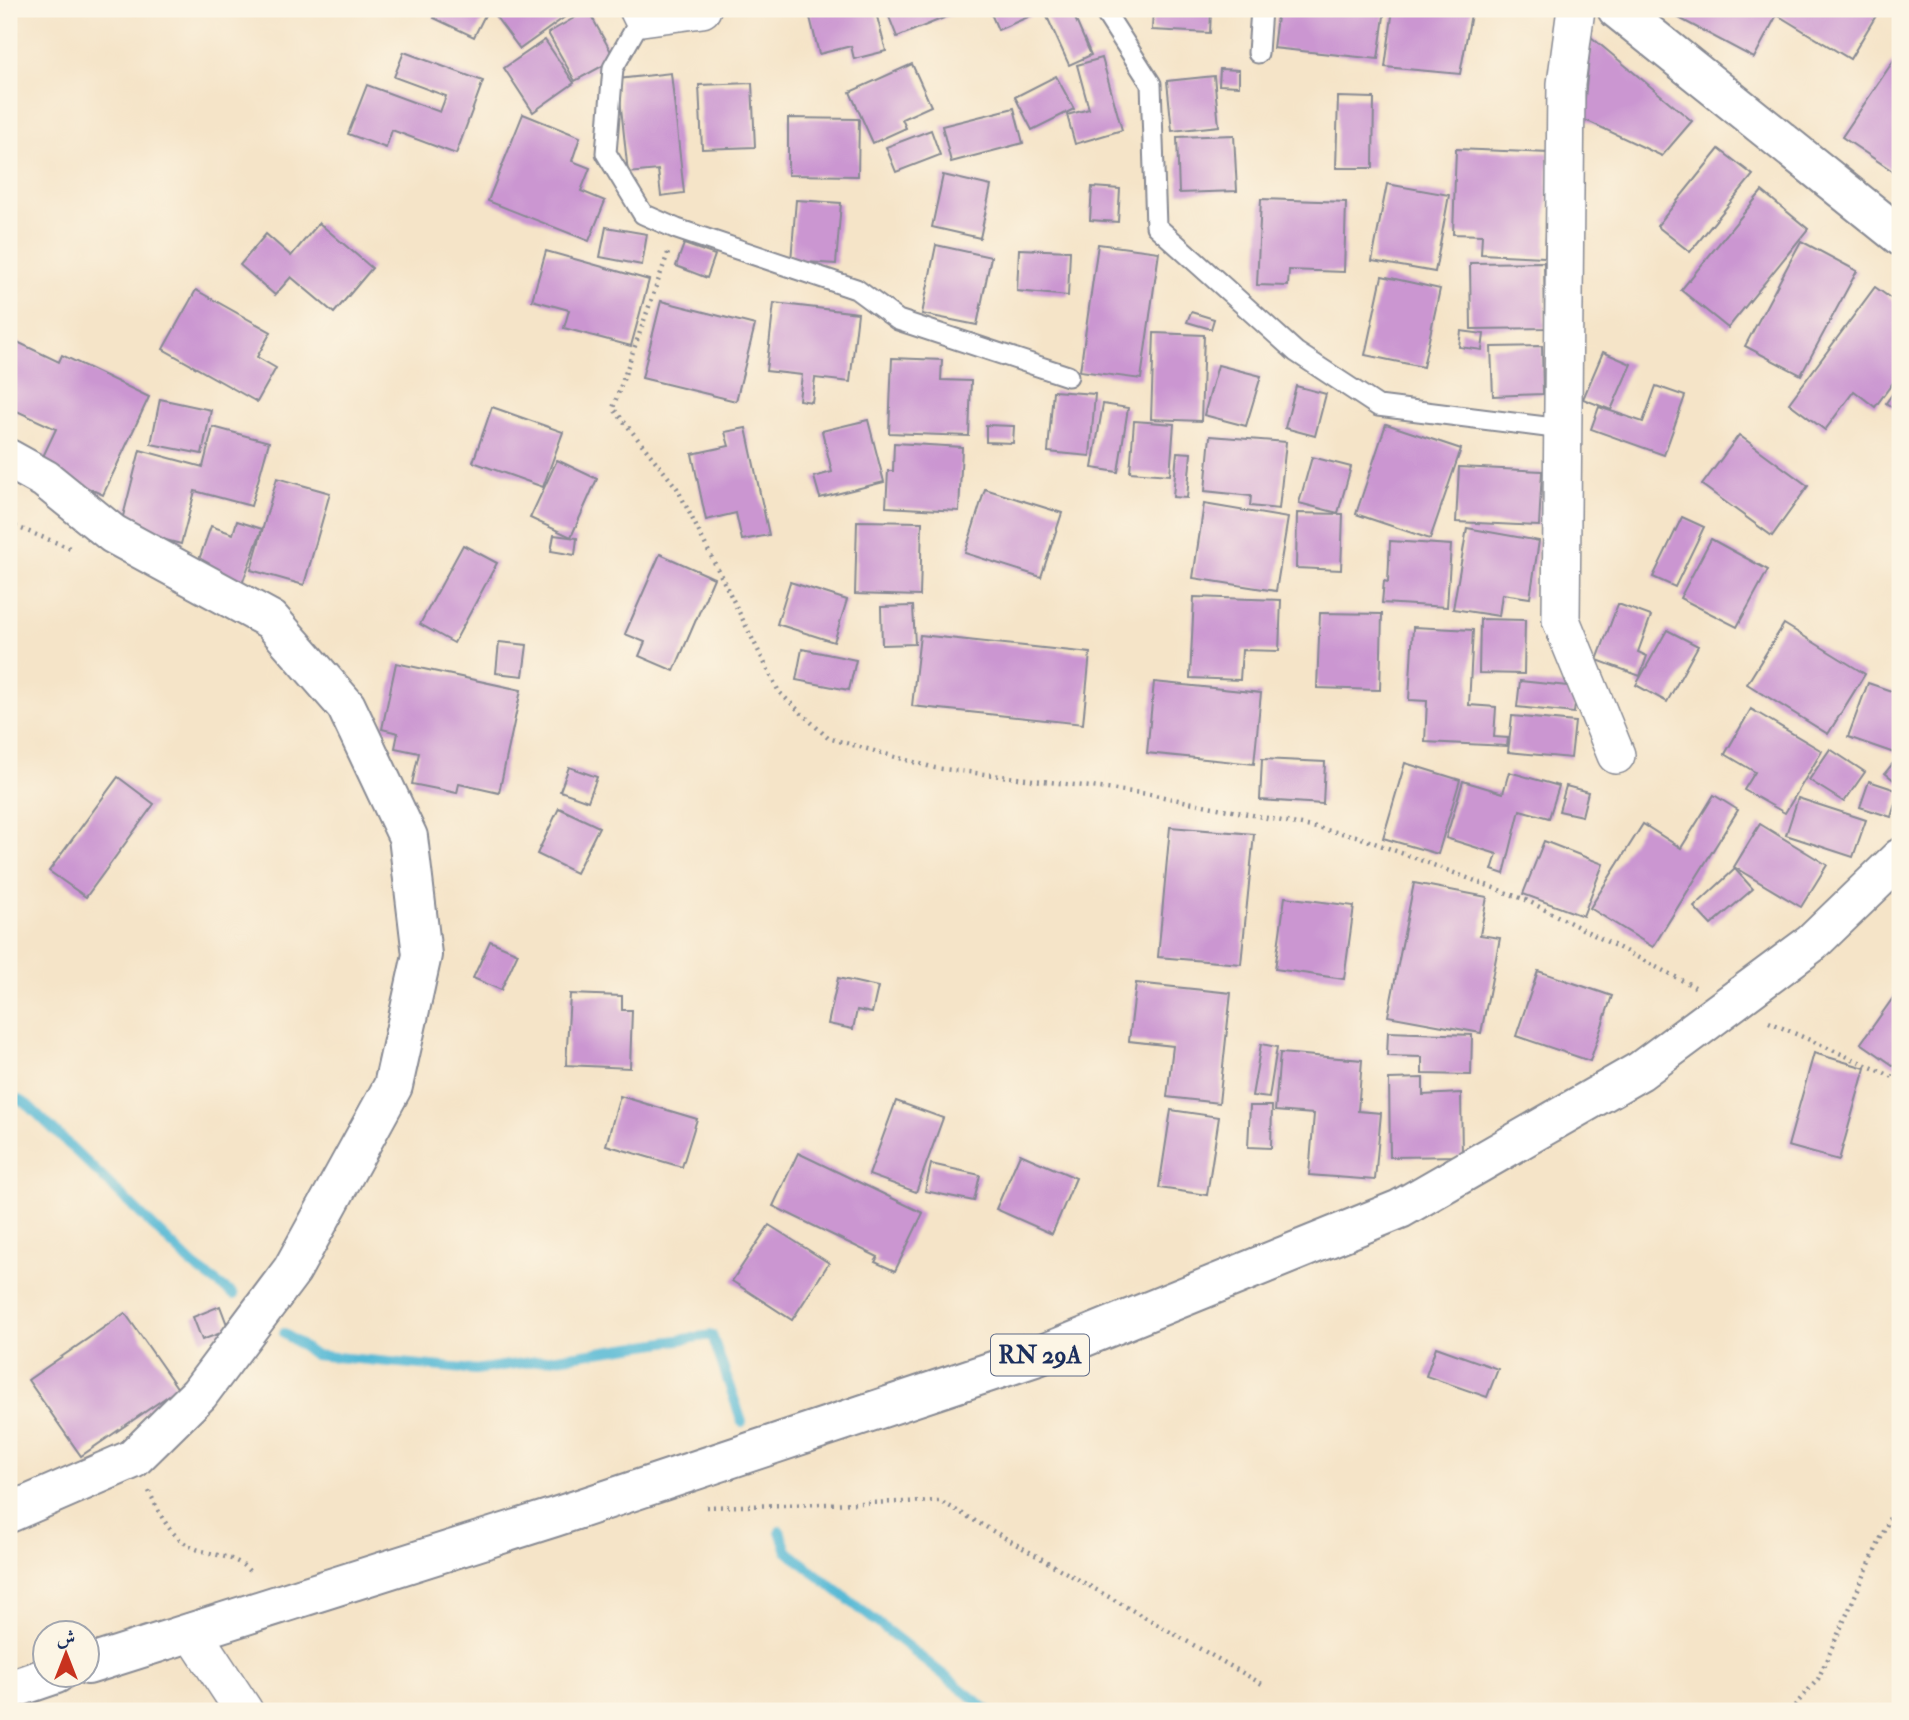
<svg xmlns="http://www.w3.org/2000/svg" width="1909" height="1720" viewBox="0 0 1909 1720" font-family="'IM FELL Double Pica',Amiri,serif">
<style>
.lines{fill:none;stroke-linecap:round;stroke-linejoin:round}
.stream{stroke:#56b9d5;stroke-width:10}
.building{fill:#cb96d1}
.service-casing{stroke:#888a93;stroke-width:23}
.minor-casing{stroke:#888a93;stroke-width:40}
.tertiary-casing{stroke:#888a93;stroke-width:42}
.secondary-casing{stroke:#888a93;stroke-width:42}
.primary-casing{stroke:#888a93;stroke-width:42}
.path{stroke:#888a93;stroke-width:4.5;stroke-dasharray:2 5;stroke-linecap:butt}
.service{stroke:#fff;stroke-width:19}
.minor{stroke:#fff;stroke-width:37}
.tertiary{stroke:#fff;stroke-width:38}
.secondary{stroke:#fff;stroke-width:38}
.primary{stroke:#fff;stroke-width:38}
.labels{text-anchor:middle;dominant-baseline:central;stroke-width:6;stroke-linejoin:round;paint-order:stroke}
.shield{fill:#fcf5e5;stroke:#5e6a86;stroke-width:2}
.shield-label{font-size:24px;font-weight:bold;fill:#1b2f5e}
</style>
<rect width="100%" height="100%" fill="#fcf5e5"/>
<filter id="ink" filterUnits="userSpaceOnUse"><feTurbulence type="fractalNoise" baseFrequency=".0143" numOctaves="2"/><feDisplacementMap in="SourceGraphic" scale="14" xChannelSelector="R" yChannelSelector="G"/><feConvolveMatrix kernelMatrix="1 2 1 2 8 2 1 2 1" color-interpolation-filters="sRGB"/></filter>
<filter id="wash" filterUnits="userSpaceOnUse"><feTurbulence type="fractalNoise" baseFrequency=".00686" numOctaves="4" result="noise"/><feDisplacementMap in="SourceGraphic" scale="28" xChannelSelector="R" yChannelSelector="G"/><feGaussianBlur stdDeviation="1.57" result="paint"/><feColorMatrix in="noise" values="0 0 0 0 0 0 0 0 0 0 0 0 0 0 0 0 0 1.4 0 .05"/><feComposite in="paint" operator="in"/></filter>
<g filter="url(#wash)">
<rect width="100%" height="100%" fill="#f5e4c8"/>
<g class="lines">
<g class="stream">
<polyline points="9,1095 28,1105 194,1266 234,1295"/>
<polyline points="284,1333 314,1355 475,1370 712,1335 742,1422"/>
<polyline points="780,1531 787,1551 989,1711"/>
</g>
</g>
<g id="blocks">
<g class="building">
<polygon points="438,9 482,9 487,11 474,37 434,18"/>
<polygon points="499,9 576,9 520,49 493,13"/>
<polygon points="808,9 875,9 886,51 854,59 851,46 819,54"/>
<polygon points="886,9 966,9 897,37"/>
<polygon points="989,9 1071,9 1091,55 1069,65 1044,10 998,30"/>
<polygon points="1153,9 1211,11 1210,33 1152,30"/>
<polygon points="1278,9 1385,9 1378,59 1273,48"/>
<polygon points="1393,9 1472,9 1460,74 1385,67"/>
<polygon points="1662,9 1780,9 1754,58"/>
<polygon points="1784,9 1880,9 1850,59 1779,16"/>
<polygon points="588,10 615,59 575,81 548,33"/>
<polygon points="1591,37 1692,121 1662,156 1583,119"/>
<polygon points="545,40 574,83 533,112 504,68"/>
<polygon points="1900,51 1900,169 1897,174 1842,137"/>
<polygon points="404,52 483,81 456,154 392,130 386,148 348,134 367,85 440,112 446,96 394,77"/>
<polygon points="1102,58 1122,130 1075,144 1067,115 1089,109 1077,65"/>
<polygon points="912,64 931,106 902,119 906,128 873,143 850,92"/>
<polygon points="1220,69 1239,70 1239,86 1219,85"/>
<polygon points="671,73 684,193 661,196 658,170 628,173 618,79"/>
<polygon points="1056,76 1074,109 1032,130 1015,97"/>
<polygon points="1214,76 1219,126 1172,131 1167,81"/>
<polygon points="752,83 755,147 702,149 699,85"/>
<polygon points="1338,97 1374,98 1373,168 1336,168"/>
<polygon points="1014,108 1023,143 951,162 942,126"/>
<polygon points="523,114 580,137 572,161 590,168 581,191 605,201 589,241 488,201"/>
<polygon points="788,118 859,119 858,176 788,175"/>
<polygon points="931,130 940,155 896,172 886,147"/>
<polygon points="1234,135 1237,191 1179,193 1177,137"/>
<polygon points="1456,149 1549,153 1545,257 1481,254 1482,235 1453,234"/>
<polygon points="1719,149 1753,175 1690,252 1657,226"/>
<polygon points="943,175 991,186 980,238 932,227"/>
<polygon points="1387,184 1449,195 1435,272 1372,261"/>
<polygon points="1092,187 1120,189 1118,222 1090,220"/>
<polygon points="1762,191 1808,229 1728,328 1681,290"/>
<polygon points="1261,199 1346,202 1344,272 1289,270 1288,286 1257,285"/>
<polygon points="796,200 841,203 836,264 791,261"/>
<polygon points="319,223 372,268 334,313 291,277 275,295 240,265 266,234 291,256"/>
<polygon points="606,227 647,234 642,265 600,257"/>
<polygon points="1801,241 1857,271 1801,375 1745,346"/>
<polygon points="684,244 715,255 707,278 676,266"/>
<polygon points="1098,244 1159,252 1141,379 1080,371"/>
<polygon points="936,245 991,257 977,325 922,314"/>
<polygon points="1019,249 1070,251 1068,296 1017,291"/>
<polygon points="546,251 649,280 631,346 564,328 569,310 532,300"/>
<polygon points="1544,262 1545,328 1471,329 1470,263"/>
<polygon points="1382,276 1440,289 1423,367 1365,355"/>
<polygon points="1875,287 1900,305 1900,373 1875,407 1854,391 1825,430 1789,403"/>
<polygon points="196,290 271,332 257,357 276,368 257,402 163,349"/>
<polygon points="661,301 755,325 736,401 642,378"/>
<polygon points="774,303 858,313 850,382 815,378 812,402 799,400 802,375 766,371"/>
<polygon points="1191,312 1214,319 1211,329 1187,322"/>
<polygon points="1461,331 1484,334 1482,350 1459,347"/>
<polygon points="1154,333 1204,335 1201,421 1151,419"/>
<polygon points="9,338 59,362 62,355 149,397 103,495 39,465 56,429 17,411 9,429"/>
<polygon points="1542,346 1543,394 1493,396 1491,347"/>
<polygon points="1603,352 1631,364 1611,410 1583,399"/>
<polygon points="892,358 942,360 941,380 971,381 969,436 889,433"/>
<polygon points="1218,365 1261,376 1246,426 1204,415"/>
<polygon points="1900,383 1900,413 1886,403"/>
<polygon points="1296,386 1326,394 1315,436 1285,428"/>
<polygon points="1656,386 1685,396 1664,455 1591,429 1599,407 1643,422"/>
<polygon points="1053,391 1095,394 1090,456 1048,452"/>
<polygon points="160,399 211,410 202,454 151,444"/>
<polygon points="1103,404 1128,408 1118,472 1092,468"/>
<polygon points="492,407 563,432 543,487 473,462"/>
<polygon points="868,420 884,482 820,498 814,477 832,472 822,431"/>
<polygon points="1134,421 1174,424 1170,475 1130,472"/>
<polygon points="1386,424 1461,449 1430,539 1356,514"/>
<polygon points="986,425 1014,426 1013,443 986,442"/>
<polygon points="213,427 269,442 251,506 195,491 181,544 120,528 140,450 203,467"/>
<polygon points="746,428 769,535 742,540 736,513 706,520 692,454 729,446 725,432"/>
<polygon points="1739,435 1808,486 1772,536 1702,485"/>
<polygon points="1210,436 1286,442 1279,509 1250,506 1251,496 1205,491"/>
<polygon points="894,443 962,447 959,511 886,507 888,471 893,471"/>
<polygon points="1177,452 1191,453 1187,498 1173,497"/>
<polygon points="1312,457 1351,467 1338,513 1299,503"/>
<polygon points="557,460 597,479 571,537 530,518"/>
<polygon points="1459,467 1542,471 1539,526 1456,522"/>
<polygon points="277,478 330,493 304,585 251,570"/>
<polygon points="985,489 1062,513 1041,577 965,553"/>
<polygon points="1204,504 1288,518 1276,591 1193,578"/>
<polygon points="1297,513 1343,514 1341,570 1296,568"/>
<polygon points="1682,517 1704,527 1675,587 1653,577"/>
<polygon points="237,521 262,529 242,584 196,568 211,526 233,534"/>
<polygon points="857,521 922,522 920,596 855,594"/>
<polygon points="1467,528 1539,541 1530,598 1502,594 1499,616 1453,609"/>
<polygon points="554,535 577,538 575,555 551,551"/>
<polygon points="1711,539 1768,570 1737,627 1680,598"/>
<polygon points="1390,541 1451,545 1447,607 1382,603 1384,581 1388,582"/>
<polygon points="463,545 497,563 454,643 420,624"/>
<polygon points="660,554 714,578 674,671 639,656 645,642 625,634"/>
<polygon points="790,582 847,600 834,642 777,624"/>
<polygon points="1194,597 1281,600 1279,651 1242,650 1240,680 1190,678"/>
<polygon points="1618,604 1651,616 1638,652 1647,656 1640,676 1597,660"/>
<polygon points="913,606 915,644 882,645 881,607"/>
<polygon points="1320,613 1382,614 1380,690 1317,688"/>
<polygon points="1480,619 1525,620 1524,674 1479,673"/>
<polygon points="1784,624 1865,674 1828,734 1747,684"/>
<polygon points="1413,627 1473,630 1469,705 1496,707 1494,737 1508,738 1507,746 1425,742 1427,701 1409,700"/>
<polygon points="1667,630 1698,646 1667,702 1636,685"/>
<polygon points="920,635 1090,653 1083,724 912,706"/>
<polygon points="499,642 527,645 523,676 496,673"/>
<polygon points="802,649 856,660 849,690 796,680"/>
<polygon points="396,663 521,690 499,793 459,784 457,793 412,784 419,753 395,748 398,733 382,729"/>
<polygon points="1520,681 1577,687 1574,713 1517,707"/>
<polygon points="1154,682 1261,693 1254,764 1147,753"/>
<polygon points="1868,683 1900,694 1900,755 1848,737"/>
<polygon points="1751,709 1822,751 1785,813 1744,790 1755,772 1725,754"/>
<polygon points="1512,716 1575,722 1571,758 1508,752"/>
<polygon points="1830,749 1865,772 1844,802 1809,780"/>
<polygon points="1262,759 1325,762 1323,804 1260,800"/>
<polygon points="1894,762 1900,767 1900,785 1885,773"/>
<polygon points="1405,763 1460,780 1438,854 1383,838"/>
<polygon points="569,767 597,777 588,801 560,791"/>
<polygon points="1509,772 1559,786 1549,818 1520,810 1504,874 1492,870 1497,854 1446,838 1463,781 1503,793"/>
<polygon points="118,777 154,804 86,897 49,871"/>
<polygon points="1869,781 1899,791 1891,817 1860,807"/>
<polygon points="1566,786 1588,792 1582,816 1559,811"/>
<polygon points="1714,795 1738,810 1653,947 1590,908 1643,824 1681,848"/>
<polygon points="1798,798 1866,820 1853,857 1786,835"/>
<polygon points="559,808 599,827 576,873 537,854"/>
<polygon points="1760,824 1827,865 1801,907 1734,867"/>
<polygon points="1170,827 1254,834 1241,964 1158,957"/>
<polygon points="1544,841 1603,864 1583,916 1523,894"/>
<polygon points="1735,869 1753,889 1711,925 1694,907"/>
<polygon points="1414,883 1487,897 1480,935 1500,938 1481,1033 1388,1016"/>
<polygon points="1285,897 1354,906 1344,979 1275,969"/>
<polygon points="490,941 518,953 501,990 473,978"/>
<polygon points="1538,971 1612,996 1590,1061 1516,1036"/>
<polygon points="838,978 878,987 872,1013 857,1010 853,1029 828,1024"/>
<polygon points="1136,983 1231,993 1219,1103 1167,1097 1173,1046 1129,1041"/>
<polygon points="1900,988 1900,1070 1861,1043"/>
<polygon points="570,994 622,996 622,1010 632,1010 630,1068 566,1065"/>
<polygon points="1388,1032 1472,1035 1471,1075 1422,1074 1422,1057 1387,1056"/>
<polygon points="1261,1044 1277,1047 1269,1098 1252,1096"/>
<polygon points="1280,1053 1362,1060 1358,1111 1381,1113 1375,1180 1309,1175 1314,1114 1275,1111"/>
<polygon points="1814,1053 1865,1068 1839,1160 1788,1146"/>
<polygon points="1423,1078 1423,1095 1461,1093 1462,1156 1390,1157 1389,1079"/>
<polygon points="620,1096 697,1119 682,1167 606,1145"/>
<polygon points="896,1101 943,1118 916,1192 869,1175"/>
<polygon points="1250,1106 1272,1106 1271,1148 1248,1147"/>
<polygon points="1171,1110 1219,1117 1207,1195 1159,1188"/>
<polygon points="798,1153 923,1213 895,1271 875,1262 878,1257 773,1206"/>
<polygon points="1020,1154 1076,1178 1052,1234 996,1209"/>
<polygon points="931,1164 980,1175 974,1201 925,1191"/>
<polygon points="769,1225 829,1263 792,1320 732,1281"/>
<polygon points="220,1306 229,1330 202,1340 193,1317"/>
<polygon points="125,1313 178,1389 81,1456 28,1380"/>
<polygon points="1436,1347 1498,1369 1487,1397 1426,1376"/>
</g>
</g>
</g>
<g filter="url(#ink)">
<use href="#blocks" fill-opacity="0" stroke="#888a93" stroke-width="2"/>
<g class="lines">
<defs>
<g id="service">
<polyline points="1103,9 1151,84 1156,226 1296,352 1378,406 1562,429"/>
<polyline points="642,17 613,68 606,153 643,214 677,229 856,289 898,320 1068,376"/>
<polyline points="1258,53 1261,9"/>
</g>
<g id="minor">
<polyline points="638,9 642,17 702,9"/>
<polyline points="1576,9 1566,84 1561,620 1616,755"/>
<polyline points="192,1632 244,1711"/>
</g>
<polyline id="tertiary" points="9,459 45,479 113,534 271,620 346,706 408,837 422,955 393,1086 292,1270 199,1394 133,1459 9,1513"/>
<polyline id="secondary" points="1617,9 1900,236"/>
<g id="primary">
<polyline points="88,1665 555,1517 1038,1356 1400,1209 1640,1071 1812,943 1900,858"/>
<polyline points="9,1690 56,1674"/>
</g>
</defs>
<use href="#service" class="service-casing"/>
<use href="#minor" class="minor-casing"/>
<use href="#tertiary" class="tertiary-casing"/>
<use href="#secondary" class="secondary-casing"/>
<use href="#primary" class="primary-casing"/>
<g class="path">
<polyline points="668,253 613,408 677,488 779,692 828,738 935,768 1149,794 1356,836 1526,900 1695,987"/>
<polyline points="9,524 70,548"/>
<polyline points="1769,1022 1900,1080"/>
<path d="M149,1491C158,1510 166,1529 183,1542C204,1558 237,1551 252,1575"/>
<polyline points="706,1507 940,1501 1262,1684"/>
<polyline points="1790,1711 1818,1679 1900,1495"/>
</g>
<use href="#service" class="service"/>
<use href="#minor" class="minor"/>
<use href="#tertiary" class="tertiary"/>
<use href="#secondary" class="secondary"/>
<use href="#primary" class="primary"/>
</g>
</g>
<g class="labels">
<rect class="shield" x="991" y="1334.5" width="98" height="41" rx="5"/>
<g class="shield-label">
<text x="1040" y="1355">RN 29A</text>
</g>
</g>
<rect width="1909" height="1720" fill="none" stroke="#fcf5e5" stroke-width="35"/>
<g transform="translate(66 1654)"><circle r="33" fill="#fcf5e5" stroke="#a2a6af" stroke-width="2"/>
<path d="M0-5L12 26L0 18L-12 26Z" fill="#c8321e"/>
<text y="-10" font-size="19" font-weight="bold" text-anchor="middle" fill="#1b2f5e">ش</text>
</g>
</svg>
